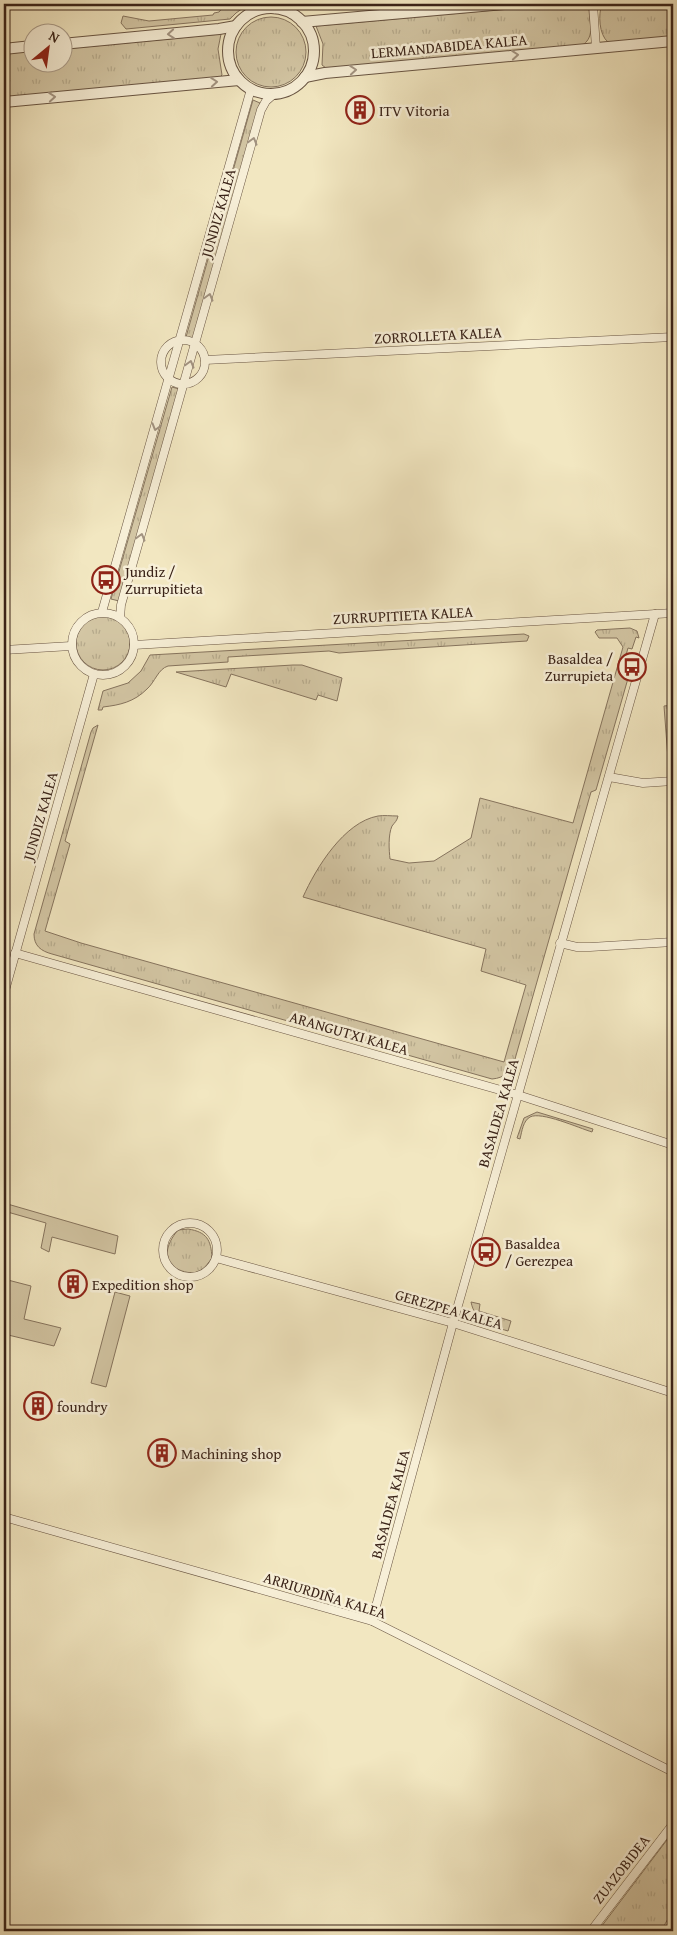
<svg xmlns="http://www.w3.org/2000/svg" width="677" height="1935" viewBox="0 0 677 1935" font-family="'Gentium Book Plus',serif">
<style>
.grass{fill:url(#grass-tufts);stroke:#86745e}
.green{fill:#d3c6a4;stroke:#86745e}
.lines{fill:none;stroke-linecap:round;stroke-linejoin:round}
.minor-casing{stroke:#685442;stroke-width:9}
.tertiary-casing{stroke:#685442;stroke-width:12}
.minor{stroke:#f7efd7;stroke-width:8}
.tertiary{stroke:#f7efd7;stroke-width:10}
.oneway{stroke:#a29381}
.labels{text-anchor:middle;dominant-baseline:central;stroke-width:5;stroke-linejoin:round;paint-order:stroke}
.street-label{font-size:15px;fill:#3a2318;stroke:#f7efd7}
.poi-label{font-size:15px;fill:#3a2318;stroke:#f7efd7;text-anchor:start}
</style>
<defs>
<pattern id="grass-tufts" width="24" height="20" patternUnits="userSpaceOnUse" patternTransform="scale(1.25)"><rect width="24" height="20" fill="#d3c6a4"/><path d="M3 7l-1-3M5 7V3M7 7l1-3M15 17l-1-3M17 17v-4M19 17l1-3" fill="none" stroke="#b6aa8c"/></pattern>
</defs>
<rect width="100%" height="100%" fill="#f2e7c1"/>
<filter id="stains"><feTurbulence type="fractalNoise" baseFrequency=".004" numOctaves="4"/><feColorMatrix values="0 0 0 0 .2 0 0 0 0 .09 0 0 0 0 .02 0 0 0 .5 -.17"/></filter>
<radialGradient id="worn" r=".72"><stop offset=".6" stop-color="#630" stop-opacity="0"/><stop offset="1" stop-color="#630" stop-opacity=".3"/></radialGradient>
<g class="grass">
<polygon points="231,4 249,4 236,13 230,19 126,29 121,23 123,16 149,21 213,15 214,13 219,12 225,5 230,6"/>
<path d="M562,4H581L589,10C590,25 595,38 581,46L326,68L322,65L323,44L316,26Z"/>
<path d="M602,4H673V38L608,42C599,35 598,14 602,4Z"/>
<circle cx="271" cy="52" r="35"/>
<polygon points="221,34 218,49 222,75 220,77 4,98 4,54 32,51 32,62 62,62 63,49"/>
<polygon points="253,100 260,103 194,339 186,337"/>
<polygon points="172,387 179,389 119,601 111,599"/>
<circle cx="103" cy="643" r="27"/>
<path d="M630,628L637,631L639,638L636,637L632,649L628,648L626,655L633,661L596,790L591,792L515,1059C511,1071 505,1078 492,1079L52,954C41,951 34,946 34,934L91,732L93,728L98,725L65,841L70,844L45,931L81,943L504,1062L526,985L481,971L486,949L303,897C316,868 344,822 378,816C384,815 391,816 398,816C397,821 395,822 392,826C388,835 389,850 390,859L409,863L434,861L471,838L480,798L573,823L623,647L617,638H599L595,632L597,630Z"/>
<path d="M524,634L529,636L527,641L353,652L339,653L329,651L228,657V662L168,666C158,669 155,682 147,689C134,702 120,705 103,707L102,710H98L103,691L128,683L141,671L150,655Z"/>
<polygon points="293,665 302,665 342,678 337,701 318,695 316,700 231,674 226,687 176,672"/>
<polygon points="673,705 673,723 669,724 673,771 669,772 664,706"/>
<path d="M537,1112L593,1129L592,1132C579,1128 541,1111 530,1117C523,1121 522,1131 520,1139L517,1138L524,1118Z"/>
<path d="M188,1229C207,1232 211,1240 212,1258C209,1262 205,1268 201,1270C195,1274 189,1273 182,1271C160,1263 166,1244 178,1230Z"/>
<path d="M471,1302L480,1304L479,1311L511,1321L508,1331C491,1326 475,1322 471,1302Z"/>
<polygon points="673,1832 673,1910 661,1931 598,1931"/>
</g>
<g class="green">
<polygon points="4,1203 118,1236 115,1254 52,1237 49,1252 41,1248 46,1223 4,1211"/>
<polygon points="4,1279 31,1286 24,1319 61,1328 54,1346 4,1334"/>
<polygon points="115,1292 130,1296 106,1387 91,1383"/>
</g>
<g class="lines">
<defs>
<g id="minor">
<polyline points="292,4 292,14"/>
<polyline points="593,4 596,48"/>
<polyline points="274,9 276,4"/>
<circle cx="183" cy="362" r="22"/>
<polyline points="205,360 673,337"/>
<polyline points="102,612 251,89"/>
<circle cx="103" cy="644" r="31"/>
<polyline points="120,618 121,605 261,110 266,101 274,94"/>
<polyline points="134,645 673,613"/>
<polyline points="4,650 71,646"/>
<polyline points="609,777 643,783 673,781"/>
<polyline points="560,943 577,947 590,947 673,942"/>
<polyline points="15,953 518,1095 673,1145"/>
<polyline points="4,994 94,674"/>
<circle cx="190" cy="1250" r="27"/>
<polyline points="216,1258 453,1323 673,1393"/>
<polyline points="4,1517 372,1621 673,1772"/>
<polyline points="372,1621 453,1323 655,614"/>
<polyline points="591,1931 673,1824"/>
</g>
<g id="tertiary">
<circle cx="271" cy="51" r="43"/>
<polyline points="302,22 504,4"/>
<polyline points="62,44 219,29 236,26"/>
<polyline points="4,49 32,46"/>
<polyline points="305,77 325,73 673,41"/>
<polyline points="4,102 239,80"/>
</g>
</defs>
<use href="#minor" class="minor-casing"/>
<use href="#tertiary" class="tertiary-casing"/>
<use href="#minor" class="minor"/>
<use href="#tertiary" class="tertiary"/>
</g>
<defs><path id="oneway-chevron" d="M-2-3.5L2.5 0L-2 3.5" fill="none" stroke-width="1.6" stroke-linecap="round" stroke-linejoin="round" transform="scale(1.25)"/></defs>
<g class="oneway">
<use href="#oneway-chevron" transform="translate(171 34) rotate(175)"/>
<use href="#oneway-chevron" transform="translate(515 55) rotate(-5)"/>
<use href="#oneway-chevron" transform="translate(353 70) rotate(-5)"/>
<use href="#oneway-chevron" transform="translate(214 82) rotate(-5)"/>
<use href="#oneway-chevron" transform="translate(52 97) rotate(-5)"/>
<use href="#oneway-chevron" transform="translate(253 141) rotate(-74)"/>
<use href="#oneway-chevron" transform="translate(209 297) rotate(-74)"/>
<use href="#oneway-chevron" transform="translate(190 364) rotate(-74)"/>
<use href="#oneway-chevron" transform="translate(156 427) rotate(106)"/>
<use href="#oneway-chevron" transform="translate(141 537) rotate(-74)"/>
</g>
<defs>
<symbol id="building-ring" viewBox="-11 -11 22 22"><circle r="9.5" fill="#f7efd7" stroke="#8f2418" stroke-width="1.5"/><path d="M-4-6H4V6H1V3H-1V6H-4ZM-2.5-4.3h1.7v1.8h-1.7ZM.8-4.3h1.7v1.8H.8ZM-2.5-1h1.7V.8h-1.7ZM.8-1h1.7V.8H.8Z" fill="#8f2418"/></symbol>
<symbol id="bus-ring" viewBox="-11 -11 22 22"><circle r="9.5" fill="#f7efd7" stroke="#8f2418" stroke-width="1.5"/><path d="M-5-6H5V4H4V6H2V4H-2V6H-4V4H-5ZM-3.5-4V0h7V-4ZM-3.5 1.2v1.5H-2V1.2ZM2 1.2v1.5H3.5V1.2Z" fill="#8f2418"/></symbol>
</defs>
<g fill-rule="evenodd">
<use href="#building-ring" x="344" y="94" width="32" height="32"/>
<use href="#bus-ring" x="90" y="564" width="32" height="32"/>
<use href="#bus-ring" x="616" y="651" width="32" height="32"/>
<use href="#bus-ring" x="470" y="1236" width="32" height="32"/>
<use href="#building-ring" x="57" y="1268" width="32" height="32"/>
<use href="#building-ring" x="22" y="1390" width="32" height="32"/>
<use href="#building-ring" x="146" y="1437" width="32" height="32"/>
</g>
<g class="labels">
<g class="street-label">
<text transform="translate(449 46) rotate(-5)">LERMANDABIDEA KALEA</text>
<text transform="translate(218 213) rotate(-74)">JUNDIZ KALEA</text>
<text transform="translate(438 335) rotate(-3)">ZORROLLETA KALEA</text>
<text transform="translate(403 615) rotate(-3)">ZURRUPITIETA KALEA</text>
<text transform="translate(40 816) rotate(-74)">JUNDIZ KALEA</text>
<text transform="translate(349 1033) rotate(16)">ARANGUTXI KALEA</text>
<text transform="translate(498 1113) rotate(-74)">BASALDEA KALEA</text>
<text transform="translate(449 1309) rotate(16)">GEREZPEA KALEA</text>
<text transform="translate(390 1504) rotate(-75)">BASALDEA KALEA</text>
<text transform="translate(325 1595) rotate(17)">ARRIURDIÑA KALEA</text>
<text transform="translate(621 1869) rotate(-52)">ZUAZOBIDEA</text>
</g>
<g class="poi-label">
<text x="379" y="110">ITV Vitoria</text>
<text x="125" y="571">Jundiz /<tspan x="125" dy="17">Zurrupitieta</tspan></text>
<text x="613" y="658" text-anchor="end">Basaldea /<tspan x="613" dy="17">Zurrupieta</tspan></text>
<text x="505" y="1243">Basaldea<tspan x="505" dy="17">/ Gerezpea</tspan></text>
<text x="92" y="1284">Expedition shop</text>
<text x="57" y="1406">foundry</text>
<text x="181" y="1453">Machining shop</text>
</g>
</g>
<rect width="677" height="1935" fill="none" stroke="#f2e7c1" stroke-width="20"/>
<rect x="5" y="5" width="667" height="1925" fill="none" stroke="#3a2318" stroke-width="2.5"/>
<rect x="10" y="10" width="657" height="1915" fill="none" stroke="#3a2318"/>
<g transform="translate(48 48) rotate(29)"><circle r="24" fill="#f7efd7" stroke="#ab9d8b"/>
<path d="M0-4L9 19L0 12L-9 19Z" fill="#8f2418"/>
<text y="-8" font-size="14" font-weight="bold" text-anchor="middle" fill="#3a2318">N</text>
</g>
<rect width="100%" height="100%" filter="url(#stains)"/>
<rect width="100%" height="100%" fill="url(#worn)"/>
</svg>
